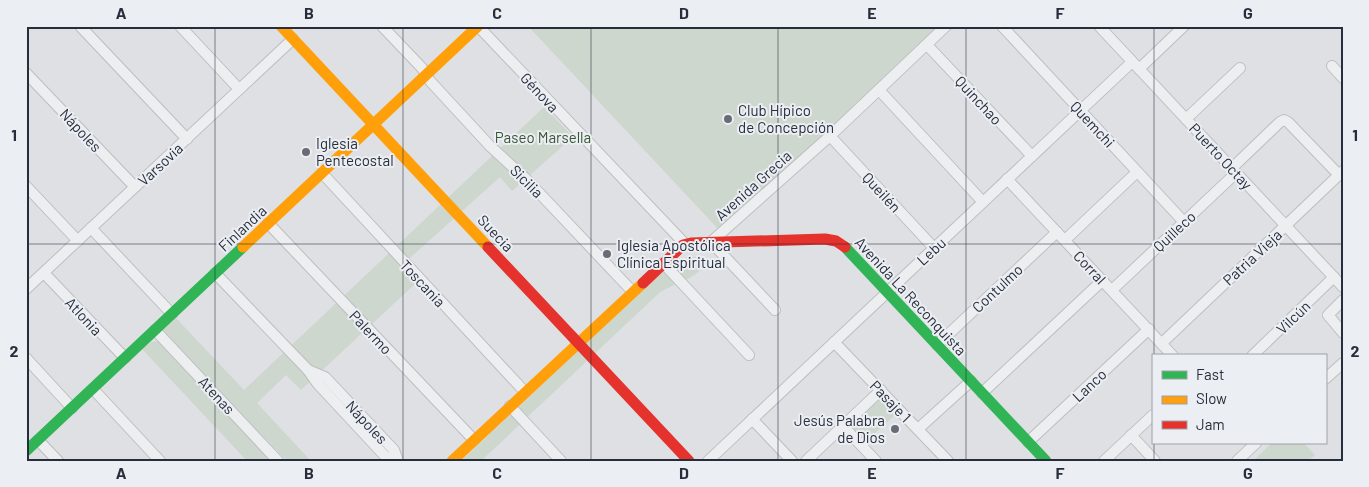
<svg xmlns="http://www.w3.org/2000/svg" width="1369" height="487" viewBox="0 0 1369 487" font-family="Barlow,sans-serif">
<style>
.green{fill:#ced7ce}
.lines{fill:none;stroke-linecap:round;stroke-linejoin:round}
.street-casing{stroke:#bcbec1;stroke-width:12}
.street{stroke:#edeef0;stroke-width:10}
.fast{stroke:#30b455;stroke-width:11}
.slow{stroke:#ff9f0a;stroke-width:11}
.jam{stroke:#e5322d;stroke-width:11}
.grid{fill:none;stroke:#272d3a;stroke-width:1;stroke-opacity:0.55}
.poi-dot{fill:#676c75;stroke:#ebeef3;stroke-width:2}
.labels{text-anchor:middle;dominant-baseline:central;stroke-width:4;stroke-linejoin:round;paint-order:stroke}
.street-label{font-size:15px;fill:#272d3a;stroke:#ebeef3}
.poi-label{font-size:15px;fill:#272d3a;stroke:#ebeef3;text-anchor:start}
.park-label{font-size:15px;fill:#395535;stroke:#ebeef3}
.neatline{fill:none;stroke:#272d3a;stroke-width:2}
.grid-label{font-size:16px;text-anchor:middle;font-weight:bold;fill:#272d3a}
</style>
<rect width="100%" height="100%" fill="#dee0e3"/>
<g class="green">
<polygon points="528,26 940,26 721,232"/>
<polygon points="544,107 573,137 512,191 500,177 401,266 415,284 301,390 286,375 257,403 311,461 287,461 162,330 176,318 244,390"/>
<path d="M688,257H698L701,260L703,266C697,278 671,285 659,293L481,461H461L655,278L681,259Z"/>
<polygon points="157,341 161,344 271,461 247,461 142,349 151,342"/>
<polygon points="880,397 896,414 864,443 849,427"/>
<polygon points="1272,443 1304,443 1315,455 1308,461 1257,461 1255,459"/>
</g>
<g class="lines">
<defs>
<g id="street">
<polyline points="80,26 187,139"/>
<polyline points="180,26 239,89"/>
<polyline points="382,26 422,68 430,81 490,146 527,180 632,291"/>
<polyline points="478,26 685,244"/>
<polyline points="1002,26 1184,222"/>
<polyline points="1099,26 1343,287"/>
<polyline points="927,45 1032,156"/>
<polyline points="1332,66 1343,78"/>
<polyline points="1139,69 1184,26"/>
<polyline points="26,73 135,187"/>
<polyline points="879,90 983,202"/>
<polyline points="1186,119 1240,68"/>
<polyline points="830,136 934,248"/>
<polyline points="1232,168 1280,122 1284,120 1288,122 1339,175"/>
<polyline points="322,173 525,392"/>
<polyline points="1007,179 1173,356"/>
<polyline points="26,186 78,241"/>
<polyline points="268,223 474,440"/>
<polyline points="91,228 172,314"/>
<polyline points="1065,240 1137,172"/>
<polyline points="663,263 749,355"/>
<polyline points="44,273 125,358"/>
<polyline points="215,273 308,370 317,383 384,455 389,458 397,460"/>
<polyline points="26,289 293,39"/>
<polyline points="1112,290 1236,173"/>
<polyline points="1343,300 1328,315 1343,333"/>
<polyline points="775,310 711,242 830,136 946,26"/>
<polyline points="155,330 278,461"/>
<polyline points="834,342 948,461"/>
<polyline points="1162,343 1343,171"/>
<polyline points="937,345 1057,232"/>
<polyline points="1252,356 1334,277"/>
<polyline points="26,358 72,408"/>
<polyline points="308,370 325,377 394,450 398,461"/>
<polyline points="1325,379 1343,363"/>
<polyline points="93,389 160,461"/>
<polyline points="982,393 1103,280"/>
<polyline points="510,406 561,461"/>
<polyline points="752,419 792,461"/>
<polyline points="843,426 876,461"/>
<polyline points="918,429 971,381"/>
<polyline points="1131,435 1155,461"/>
<polyline points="38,440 58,461"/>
<polyline points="1028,442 1149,329"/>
<polyline points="708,461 1132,62"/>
<polyline points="806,461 881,390"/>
<polyline points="1104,461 1153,415"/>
<polyline points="1237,461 1256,443"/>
</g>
</defs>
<use href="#street" class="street-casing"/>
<use href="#street" class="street"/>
<g class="fast">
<polyline points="845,247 1046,461"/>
<polyline points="26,451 243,247"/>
</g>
<g class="slow">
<polyline points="281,26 488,247"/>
<polyline points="243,247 478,26"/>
<polyline points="452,461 643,283"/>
</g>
<g class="jam">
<polyline points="488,247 689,461"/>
<polyline points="643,283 683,245 691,243 825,239 836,241 845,247"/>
</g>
</g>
<path class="grid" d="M215,26V461M403,26V461M591,26V461M778,26V461M966,26V461M1154,26V356M26,244H1343M1154,443V461"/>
<g class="poi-dot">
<circle cx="728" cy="119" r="5"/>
<circle cx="306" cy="152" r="5"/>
<circle cx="607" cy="254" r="5"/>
<circle cx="895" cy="429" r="5"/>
</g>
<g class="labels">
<g class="street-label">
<text transform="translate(540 92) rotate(47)">Génova</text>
<text transform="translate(979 100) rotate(47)">Quinchao</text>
<text transform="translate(1093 124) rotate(47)">Quemchi</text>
<text transform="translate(81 130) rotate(47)">Nápoles</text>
<text transform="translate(1221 156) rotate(47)">Puerto Octay</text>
<text transform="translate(160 164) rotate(-43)">Varsovia</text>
<text transform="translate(527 181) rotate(45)">Sicilia</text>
<text transform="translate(753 185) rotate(-42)">Avenida Grecia</text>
<text transform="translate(882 192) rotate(47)">Queilén</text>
<text transform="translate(242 228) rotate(-43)">Finlandia</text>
<text transform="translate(1174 231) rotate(-43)">Quilleco</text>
<text transform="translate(496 233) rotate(47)">Suecia</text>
<text transform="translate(931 251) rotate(-43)">Lebu</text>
<text transform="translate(1252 257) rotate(-43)">Patria Vieja</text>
<text transform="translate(1090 267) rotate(47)">Corral</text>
<text transform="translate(423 283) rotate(47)">Toscania</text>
<text transform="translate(997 288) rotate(-43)">Contulmo</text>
<text transform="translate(911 296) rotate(47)">Avenida La Reconquista</text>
<text transform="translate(84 316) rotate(47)">Atlonia</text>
<text transform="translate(1293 317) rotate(-44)">Vilcún</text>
<text transform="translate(371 332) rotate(47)">Palermo</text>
<text transform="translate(1089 385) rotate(-43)">Lanco</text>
<text transform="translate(217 395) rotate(47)">Atenas</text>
<text transform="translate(891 401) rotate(46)">Pasaje 1</text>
<text transform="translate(367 422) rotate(47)">Nápoles</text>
</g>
<g class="poi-label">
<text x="738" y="110">Club Hípico<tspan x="738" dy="17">de Concepción</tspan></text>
<text x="316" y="143">Iglesia<tspan x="316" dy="17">Pentecostal</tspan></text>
<text x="617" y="245">Iglesia Apostólica<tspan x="617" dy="17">Clínica Espiritual</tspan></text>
<text x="885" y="420" text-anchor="end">Jesús Palabra<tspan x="885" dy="17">de Dios</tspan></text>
</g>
<g class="park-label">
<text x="543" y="137">Paseo Marsella</text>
</g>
</g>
<rect width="1369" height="487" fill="none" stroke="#ebeef3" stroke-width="55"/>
<rect x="1152" y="354" width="175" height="90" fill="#ebeef3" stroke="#9da1a9"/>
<rect x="1162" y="371" width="25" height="8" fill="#30b455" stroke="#9da1a9"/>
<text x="1196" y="380" font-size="15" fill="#272d3a">Fast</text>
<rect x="1162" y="396" width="25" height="8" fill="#ff9f0a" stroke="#9da1a9"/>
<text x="1196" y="404" font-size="15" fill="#272d3a">Slow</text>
<rect x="1162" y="421" width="25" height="8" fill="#e5322d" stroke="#9da1a9"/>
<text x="1196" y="430" font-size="15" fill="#272d3a">Jam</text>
<rect x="28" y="28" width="1314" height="432" class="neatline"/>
<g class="grid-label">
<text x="121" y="19">A</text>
<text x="309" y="19">B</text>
<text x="497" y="19">C</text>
<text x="684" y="19">D</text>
<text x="872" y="19">E</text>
<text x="1060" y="19">F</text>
<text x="1248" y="19">G</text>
<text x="14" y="141">1</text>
<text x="1355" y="141">1</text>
<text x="14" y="357">2</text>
<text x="1355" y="357">2</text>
<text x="121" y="479">A</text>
<text x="309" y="479">B</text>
<text x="497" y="479">C</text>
<text x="684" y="479">D</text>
<text x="872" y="479">E</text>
<text x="1060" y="479">F</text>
<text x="1248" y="479">G</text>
</g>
</svg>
